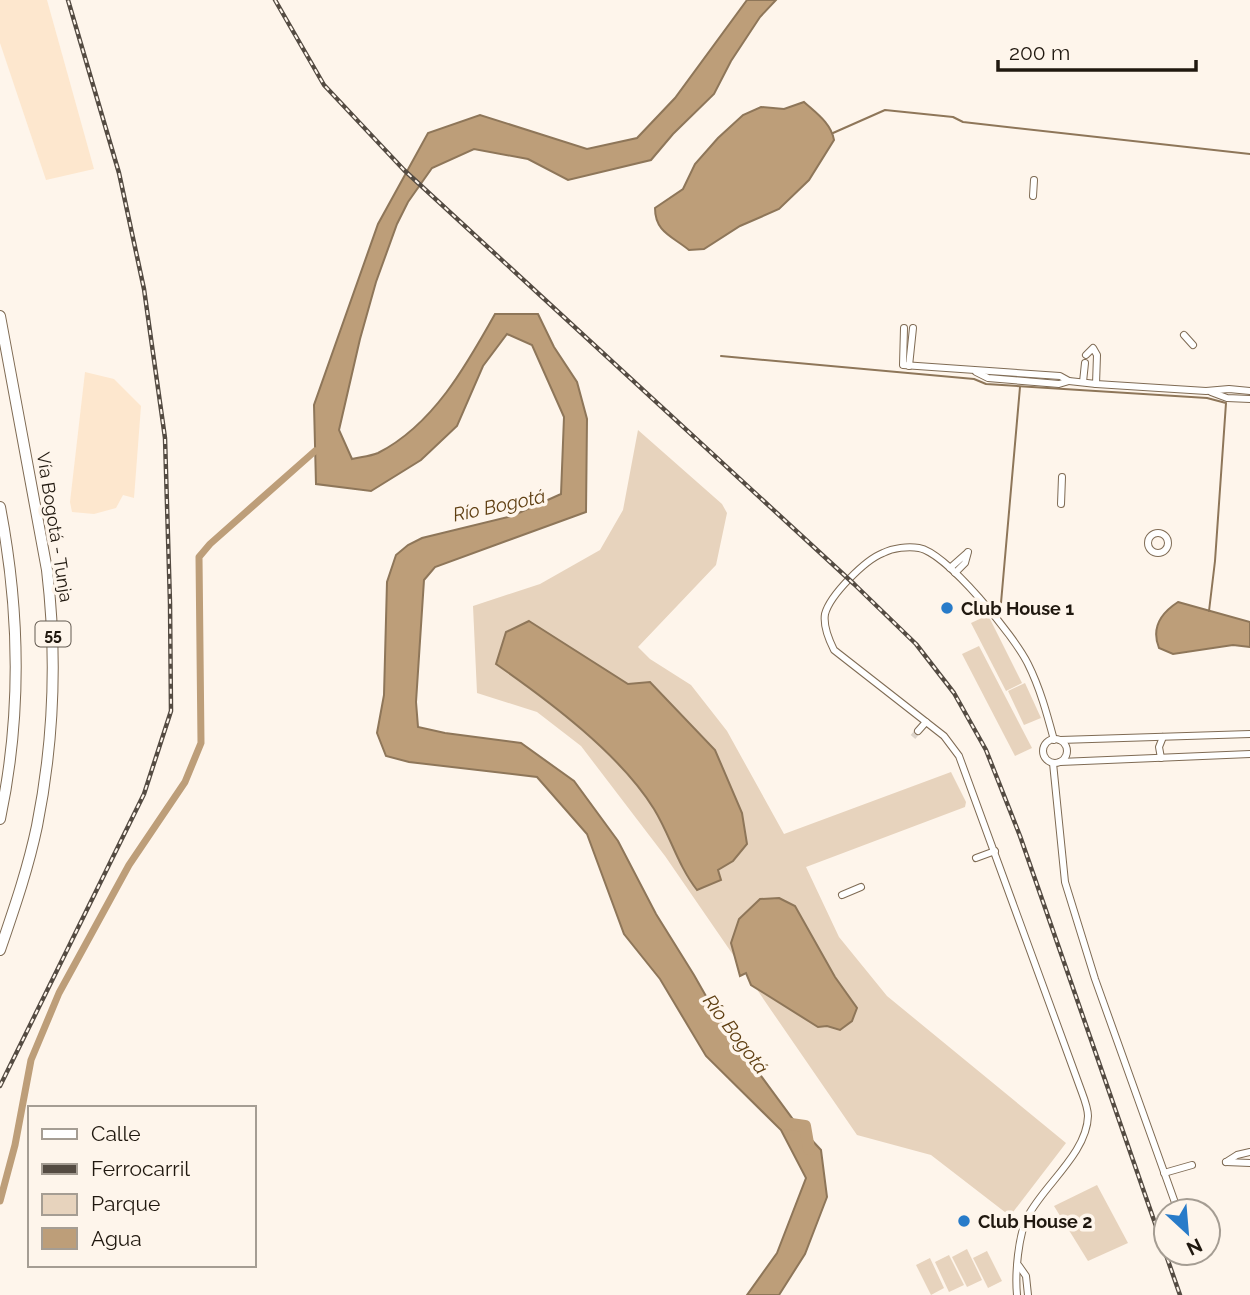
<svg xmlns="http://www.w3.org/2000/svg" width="1250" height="1295" viewBox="0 0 1250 1295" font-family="Raleway,sans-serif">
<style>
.built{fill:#fde7ce}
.green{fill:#e7d3bd}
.water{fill:#bd9e79;stroke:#8e7659;stroke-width:2}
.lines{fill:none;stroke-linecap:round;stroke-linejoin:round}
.stream{stroke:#8e7659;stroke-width:2}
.canal{stroke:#bd9e79;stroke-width:7}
.river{stroke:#bd9e79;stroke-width:12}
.street-tunnel{stroke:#ddd4ca;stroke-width:6;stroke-dasharray:6 3;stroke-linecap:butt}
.street-casing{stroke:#7f6b54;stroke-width:8}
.highway-casing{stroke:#7f6b54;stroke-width:12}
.street{stroke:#fff;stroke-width:6}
.highway{stroke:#fff;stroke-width:10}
.rail-casing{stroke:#544b42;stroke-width:4.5}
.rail{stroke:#fef5eb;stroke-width:2;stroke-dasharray:5;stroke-linecap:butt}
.poi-dot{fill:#287bc9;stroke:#fef5eb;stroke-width:2.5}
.labels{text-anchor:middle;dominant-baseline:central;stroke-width:7;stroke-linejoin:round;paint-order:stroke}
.shield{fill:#fef5eb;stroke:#635a51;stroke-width:2}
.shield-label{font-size:16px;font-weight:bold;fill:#20180f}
.street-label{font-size:18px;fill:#20180f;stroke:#fef5eb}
.poi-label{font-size:18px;font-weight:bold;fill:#20180f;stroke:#fef5eb;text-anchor:start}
.water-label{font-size:19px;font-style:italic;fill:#5f3f12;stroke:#fef5eb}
</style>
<rect width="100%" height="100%" fill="#fef5eb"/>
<g class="built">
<polygon points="0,0 47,0 94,169 46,180 0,43"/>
<polygon points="85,372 114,379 141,406 134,498 123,495 116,508 94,514 72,512 70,502"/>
</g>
<g class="green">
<polygon points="638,430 722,504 727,513 716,565 638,647 650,659 691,685 727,731 784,834 951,772 966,802 965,807 806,867 839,937 887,996 1066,1143 1010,1216 931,1155 857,1135 665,856 581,746 537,712 477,693 473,606 540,584 600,550 623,510"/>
<polygon points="988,615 1022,683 1006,691 971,623"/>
<polygon points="979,646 1032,748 1015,756 962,654"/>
<polygon points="1025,683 1041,718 1024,725 1008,691"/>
<polygon points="1097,1185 1128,1243 1088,1261 1054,1206"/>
<polygon points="967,1249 982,1280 967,1287 952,1257"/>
<polygon points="987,1251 1002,1281 988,1288 973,1258"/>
<polygon points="949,1255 964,1285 949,1292 935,1262"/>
<polygon points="930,1258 944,1288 931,1295 916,1265"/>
</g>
<g class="water">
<path d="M747,0H776L760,17L731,61L714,94L673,134L651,160L568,180L528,159L474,149L432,168L408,202L397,224L376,282L360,339L339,430L352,459C361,457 371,456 378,453C433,425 466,366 495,314H538L554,347L577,382L587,419L586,512L435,567L424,580L416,702L418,727L445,733L521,743L574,781L618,841L656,914L694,975L719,1019L795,1122L821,1150L827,1197L805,1254L779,1295H747L777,1253L806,1178L781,1130L706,1056L660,979L624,934L587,834L537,777L409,762L386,756L377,733L384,695L387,582L396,555L408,545L422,538L512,516L561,494L564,417L532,345L507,334L483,366L457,426L421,460L371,491L316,484L314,405L378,224L428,133L480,115L587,149L637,138L675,98Z"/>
<path d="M804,102C816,113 831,123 834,140L809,180L779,209L740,226L704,249L689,250C672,236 655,232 655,208L683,189L695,164L718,138L743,115L761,107L784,109Z"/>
<path d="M1178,602L1250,622V647L1233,645L1173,654L1159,648C1151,628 1161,613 1178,602Z"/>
<path d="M529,621L628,684L650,682L715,750L742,813L747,844L733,861L718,870L721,880L697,890C678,866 670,835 654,809C620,754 549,701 496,664L506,632Z"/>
<polygon points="779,898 795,906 835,977 857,1008 852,1021 840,1030 827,1026 818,1027 751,985 746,973 740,976 731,943 739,919 760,899"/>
</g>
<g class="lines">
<g class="stream">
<polyline points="833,133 885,110 953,117 963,122 1250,154"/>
<polyline points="721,356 974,379 986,384 1207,398 1226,403 1215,561 1209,611"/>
<polyline points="1001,603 1020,387"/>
</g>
<polyline class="canal" points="0,1201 15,1145 31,1060 59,993 129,865 185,782 201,743 199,557 210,544 315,451"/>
<polyline class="river" points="784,1123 805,1126 809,1149"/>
<polyline class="street-tunnel" points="913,737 918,731"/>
<defs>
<g id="street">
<polyline points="1033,196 1034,180"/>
<polyline points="904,328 903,365 1060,376 1069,381 1096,384 1206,391 1229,389 1250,391"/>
<polyline points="1184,335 1193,345"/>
<polyline points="1086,355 1093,348 1097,355 1096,384"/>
<polyline points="909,366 913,328"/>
<polyline points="976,372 988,378 1059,384 1069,381"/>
<polyline points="1083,382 1085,363"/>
<polyline points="1211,392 1227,398 1250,399"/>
<polyline points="1061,504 1062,477"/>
<circle cx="1158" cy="543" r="10"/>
<polyline points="950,568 967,553"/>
<polyline points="955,573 965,563 968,552"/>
<polyline points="918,731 926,722"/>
<circle cx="1055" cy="751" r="12"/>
<polyline points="1060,740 1250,734"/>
<polyline points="1161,758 1159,747 1163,737"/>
<polyline points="1060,762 1250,754"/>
<polyline points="1053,763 1065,882 1095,979 1178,1211"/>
<polyline points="976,858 995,851"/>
<polyline points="842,895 861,887"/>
<polyline points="1226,1162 1237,1155 1250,1152"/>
<polyline points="1226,1162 1250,1163"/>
<polyline points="1164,1173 1192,1165"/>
<polyline points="1019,1266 1026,1276 1028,1295"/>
<path d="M1017,1295C1015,1274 1018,1235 1028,1216C1044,1185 1087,1153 1088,1116C1088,1108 1084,1098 1081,1090L959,756L944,736L834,650C829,640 823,626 825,614C830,595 865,560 883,553C893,548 908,546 919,548C947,553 1015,637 1028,664C1040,688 1047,714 1054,740"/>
</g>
<g id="highway">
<path d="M0,316L47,570C57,655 54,741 37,826C28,869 14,909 0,950"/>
<path d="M0,507C20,611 22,715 0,819"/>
</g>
</defs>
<use href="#street" class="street-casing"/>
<use href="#highway" class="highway-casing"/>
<use href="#street" class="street"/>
<use href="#highway" class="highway"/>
<defs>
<g id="rail">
<polyline points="275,0 324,85 404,170 854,584 916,644 954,693 986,750 1020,836 1180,1295"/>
<polyline points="0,1086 144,794 171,711 170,603 165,438 144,289 119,173 68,0"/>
</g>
</defs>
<use href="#rail" class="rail-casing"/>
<use href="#rail" class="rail"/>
</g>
<g class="poi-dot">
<circle cx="947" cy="608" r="7"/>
<circle cx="964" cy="1221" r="7"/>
</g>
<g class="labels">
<rect class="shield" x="35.5" y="621.5" width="35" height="25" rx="5"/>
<g class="shield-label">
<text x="53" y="634">55</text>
</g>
<g class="street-label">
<text transform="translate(55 527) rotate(81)">Vía Bogotá - Tunja</text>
</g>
<g class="poi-label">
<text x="961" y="608">Club House 1</text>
<text x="978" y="1221">Club House 2</text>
</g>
<g class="water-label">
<text transform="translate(499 505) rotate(-12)">Río Bogotá</text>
<text transform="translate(736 1034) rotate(53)">Río Bogotá</text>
</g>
</g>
<rect x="28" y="1106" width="228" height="161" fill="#fef5eb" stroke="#a59d93" stroke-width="2"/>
<rect x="42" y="1129" width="35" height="10" fill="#ffffff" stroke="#a59d93" stroke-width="2"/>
<text x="91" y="1141" font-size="21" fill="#20180f">Calle</text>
<rect x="42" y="1164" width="35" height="10" fill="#544b42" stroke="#a59d93" stroke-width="2"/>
<text x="91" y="1176" font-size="21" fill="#20180f">Ferrocarril</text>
<rect x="42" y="1194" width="35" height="21" fill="#e7d3bd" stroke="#a59d93" stroke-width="2"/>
<text x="91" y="1211" font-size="21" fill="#20180f">Parque</text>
<rect x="42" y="1228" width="35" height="21" fill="#bd9e79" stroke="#a59d93" stroke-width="2"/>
<text x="91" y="1246" font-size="21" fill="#20180f">Agua</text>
<g transform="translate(1187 1232) rotate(154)"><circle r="33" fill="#fef5eb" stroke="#a59d93" stroke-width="2"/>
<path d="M0-5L12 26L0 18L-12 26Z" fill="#287bc9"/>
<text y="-10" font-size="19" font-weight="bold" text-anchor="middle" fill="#20180f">N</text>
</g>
<path d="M998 60v10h198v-10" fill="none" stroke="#20180f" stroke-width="3.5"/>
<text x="1009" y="60" font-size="21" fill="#20180f" stroke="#fef5eb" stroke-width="5" paint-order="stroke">200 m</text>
</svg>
